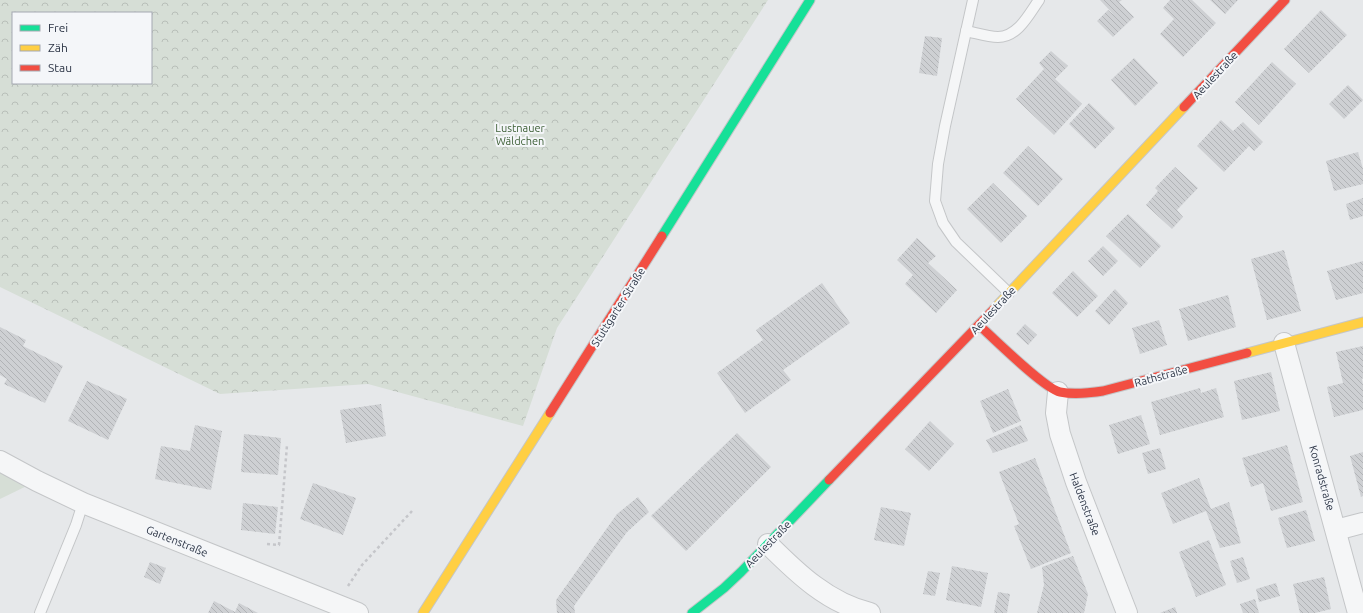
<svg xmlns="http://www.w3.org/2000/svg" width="1363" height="613" viewBox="0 0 1363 613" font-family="Ubuntu,sans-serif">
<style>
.grass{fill:#d6ded6}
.forest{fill:url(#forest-crowns);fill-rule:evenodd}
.building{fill:url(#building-back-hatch)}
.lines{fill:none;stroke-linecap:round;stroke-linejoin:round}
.lane-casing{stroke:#c4c6c8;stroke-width:12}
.street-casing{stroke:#c4c6c8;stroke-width:22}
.fast-casing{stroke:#c4c6c8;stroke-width:11}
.slow-casing{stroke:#c4c6c8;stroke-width:11}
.jam-casing{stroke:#c4c6c8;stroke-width:11}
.path{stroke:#c5c6ca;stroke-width:2.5;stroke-dasharray:3 3;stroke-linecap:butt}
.lane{stroke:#f5f6f7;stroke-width:10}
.street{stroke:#f5f6f7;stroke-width:20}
.fast{stroke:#16e098;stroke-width:9}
.slow{stroke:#ffcf43;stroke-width:9}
.jam{stroke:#f24e42;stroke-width:9}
.labels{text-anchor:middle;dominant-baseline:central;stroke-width:4;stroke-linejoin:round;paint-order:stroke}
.street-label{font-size:11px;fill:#2b3445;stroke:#f4f6f9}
.park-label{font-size:11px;fill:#3f6138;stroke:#f4f6f9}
</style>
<defs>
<pattern id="forest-crowns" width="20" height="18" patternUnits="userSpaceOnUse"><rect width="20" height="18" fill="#d6ded6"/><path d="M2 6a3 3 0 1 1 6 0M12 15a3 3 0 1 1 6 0" fill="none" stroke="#b8bfb9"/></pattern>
<pattern id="building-back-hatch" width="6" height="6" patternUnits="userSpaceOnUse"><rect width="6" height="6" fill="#ced0d3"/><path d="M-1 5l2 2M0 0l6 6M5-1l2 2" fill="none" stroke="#b1b3b6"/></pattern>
</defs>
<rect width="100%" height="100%" fill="#e6e8ea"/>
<polygon class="grass" points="0,461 37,481 0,499"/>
<path class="forest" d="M0,0H768L557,328L523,426L368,384L220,394L0,287ZM13,13H151V83H13Z"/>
<g class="building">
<polygon points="1100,0 1122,0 1119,2 1134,17 1113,37 1097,21 1108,10 1114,15"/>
<polygon points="1170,0 1192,0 1216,23 1183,57 1160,34 1174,19 1163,8"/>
<polygon points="1210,0 1238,0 1225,14"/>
<polygon points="1321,10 1347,35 1309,73 1284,49"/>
<polygon points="925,36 942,38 937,76 919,73"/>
<polygon points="1051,51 1068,66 1055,79 1082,104 1054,135 1016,99 1044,69 1039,63"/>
<polygon points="1134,58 1158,83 1135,106 1111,80"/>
<polygon points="1272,62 1296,84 1259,125 1235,102"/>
<polygon points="1348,85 1363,100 1344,119 1329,104"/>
<polygon points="1089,103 1115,128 1095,149 1069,124"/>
<polygon points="1221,120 1233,131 1243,122 1263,142 1254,151 1249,146 1224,172 1197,146"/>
<polygon points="1028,146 1063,179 1038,206 1003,173"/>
<polygon points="1358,152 1363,169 1363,184 1334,191 1326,161"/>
<polygon points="1175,167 1198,188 1177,210 1183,217 1172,229 1146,205 1158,191 1155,188"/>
<polygon points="993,183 1027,216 1001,243 967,209"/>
<polygon points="1363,198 1363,216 1350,220 1346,204"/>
<polygon points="1128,214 1161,246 1140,268 1106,236"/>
<polygon points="917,238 936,256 928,263 957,290 936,313 905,284 913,275 897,260"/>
<polygon points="1103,246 1118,261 1103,276 1088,261"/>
<polygon points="1284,250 1301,311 1267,320 1251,259"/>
<polygon points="1363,261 1363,293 1336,300 1327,271"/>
<polygon points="1073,271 1098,296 1077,317 1052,293"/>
<polygon points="822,283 850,323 783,370 791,380 745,413 717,373 763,340 756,330"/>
<polygon points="1115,289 1128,303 1109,325 1095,311"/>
<polygon points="1228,295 1236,327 1188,341 1179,309"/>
<polygon points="1159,320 1167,345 1140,354 1132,328"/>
<polygon points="1025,324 1037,335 1028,345 1016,334"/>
<polygon points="0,327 26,340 23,346 63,366 45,403 4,384 7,379 0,375"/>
<polygon points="1363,346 1363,378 1362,379 1363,385 1363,410 1334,417 1327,387 1343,383 1336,352"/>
<polygon points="1271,372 1280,411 1242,420 1234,381"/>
<polygon points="87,381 127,399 108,440 68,421"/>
<polygon points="1200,388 1201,393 1216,388 1224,417 1160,435 1151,402"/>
<polygon points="1008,389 1021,421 993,433 980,401"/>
<polygon points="381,404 386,436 346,443 340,410"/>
<polygon points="1141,415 1150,444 1118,454 1109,425"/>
<polygon points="930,421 954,444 929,471 905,449"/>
<polygon points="195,425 222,431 211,490 155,479 161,446 190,451"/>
<polygon points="1021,425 1028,441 993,453 986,440"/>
<polygon points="737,433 771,467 686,551 651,516"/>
<polygon points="244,434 281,438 278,475 241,472"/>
<polygon points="1287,445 1303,502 1271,511 1263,483 1251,487 1242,458"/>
<polygon points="1160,448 1166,469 1148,474 1142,453"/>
<polygon points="1363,452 1363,496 1361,497 1350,456"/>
<polygon points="1035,458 1071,553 1031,569 1014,526 1019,524 999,472"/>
<polygon points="1199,478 1211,509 1229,502 1241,543 1220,548 1206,511 1173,524 1161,493"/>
<polygon points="313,483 356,498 343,535 300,519"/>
<polygon points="638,497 649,512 627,532 574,606 575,613 557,613 556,600 617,514"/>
<polygon points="243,503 278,507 275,534 241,530"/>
<polygon points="881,507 911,513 904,546 874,540"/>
<polygon points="1306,510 1315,541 1287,548 1278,518"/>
<polygon points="1209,540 1226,585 1196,597 1179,552"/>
<polygon points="1073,556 1088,594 1084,613 1037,613 1044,585 1042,567"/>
<polygon points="1243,557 1250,579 1237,583 1230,561"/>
<polygon points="150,562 166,568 160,584 144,577"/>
<polygon points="952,566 988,573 981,607 946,600"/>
<polygon points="928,571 940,573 935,596 923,594"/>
<polygon points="1324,577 1331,609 1315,613 1300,613 1293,584"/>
<polygon points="1276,583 1280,596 1259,602 1256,589"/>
<polygon points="998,592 1010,594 1007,613 994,613"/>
<polygon points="1255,599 1259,613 1243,613 1240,604"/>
<polygon points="214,601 235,612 239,603 258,613 208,613"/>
<polygon points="1175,607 1177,613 1160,613"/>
</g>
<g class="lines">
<defs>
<g id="lane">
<polyline points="973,0 945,126 938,164 935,201 943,223 956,242 1009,293"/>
<path d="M966,31C976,33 988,37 998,37C1018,37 1029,14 1039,0"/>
<polyline points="40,613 76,525 83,503"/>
</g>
<g id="street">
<polyline points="1284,343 1358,613"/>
<polyline points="1058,392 1056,413 1060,434 1076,482 1127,613"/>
<polyline points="0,461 37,481 83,503 358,613"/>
<polyline points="1336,530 1363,523"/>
<path d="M768,544C797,573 828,603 870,613"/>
</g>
<g id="fast">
<polyline points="662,236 810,0"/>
<polyline points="692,613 724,588 741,572 829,480"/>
</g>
<g id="slow">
<polyline points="994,309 1184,107"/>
<polyline points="1247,353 1363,322"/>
<polyline points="423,613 550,413"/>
</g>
<g id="jam">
<polyline points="1184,107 1285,0"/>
<path d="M979,325C993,338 1045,389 1060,392C1074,395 1089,393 1103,391L1247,353"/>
<polyline points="550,413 662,236"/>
<polyline points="829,480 994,309"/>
</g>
</defs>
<use href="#lane" class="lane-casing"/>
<use href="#street" class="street-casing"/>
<use href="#fast" class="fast-casing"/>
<use href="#slow" class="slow-casing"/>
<use href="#jam" class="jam-casing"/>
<g class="path">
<polyline points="267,544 279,545 287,445"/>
<polyline points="348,586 362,565 412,511"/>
</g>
<use href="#lane" class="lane"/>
<use href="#street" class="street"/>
<use href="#fast" class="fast"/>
<use href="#slow" class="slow"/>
<use href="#jam" class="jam"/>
</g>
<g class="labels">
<g class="street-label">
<text transform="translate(1215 75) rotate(-47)">Aeulestraße</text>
<text transform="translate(618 307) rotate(-58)">Stuttgarter Straße</text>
<text transform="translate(993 310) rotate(-47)">Aeulestraße</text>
<text transform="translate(1161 376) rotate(-15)">Rathstraße</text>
<text transform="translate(1322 478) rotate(74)">Konradstraße</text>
<text transform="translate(1085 504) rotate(69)">Haldenstraße</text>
<text transform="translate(177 541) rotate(22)">Gartenstraße</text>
<text transform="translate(768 544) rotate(-46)">Aeulestraße</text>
</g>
<g class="park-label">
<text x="520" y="128">Lustnauer<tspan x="520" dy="13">Wäldchen</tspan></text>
</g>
</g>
<rect x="12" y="12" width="140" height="72" fill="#f4f6f9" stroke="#a4a8b1"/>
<rect x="20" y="25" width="20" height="6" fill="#16e098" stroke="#a4a8b1"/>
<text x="48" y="32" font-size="12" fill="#2b3445">Frei</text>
<rect x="20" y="45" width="20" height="6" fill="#ffcf43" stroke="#a4a8b1"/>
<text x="48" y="52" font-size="12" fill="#2b3445">Zäh</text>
<rect x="20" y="65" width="20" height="6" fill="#f24e42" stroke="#a4a8b1"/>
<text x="48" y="72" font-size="12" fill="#2b3445">Stau</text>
</svg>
